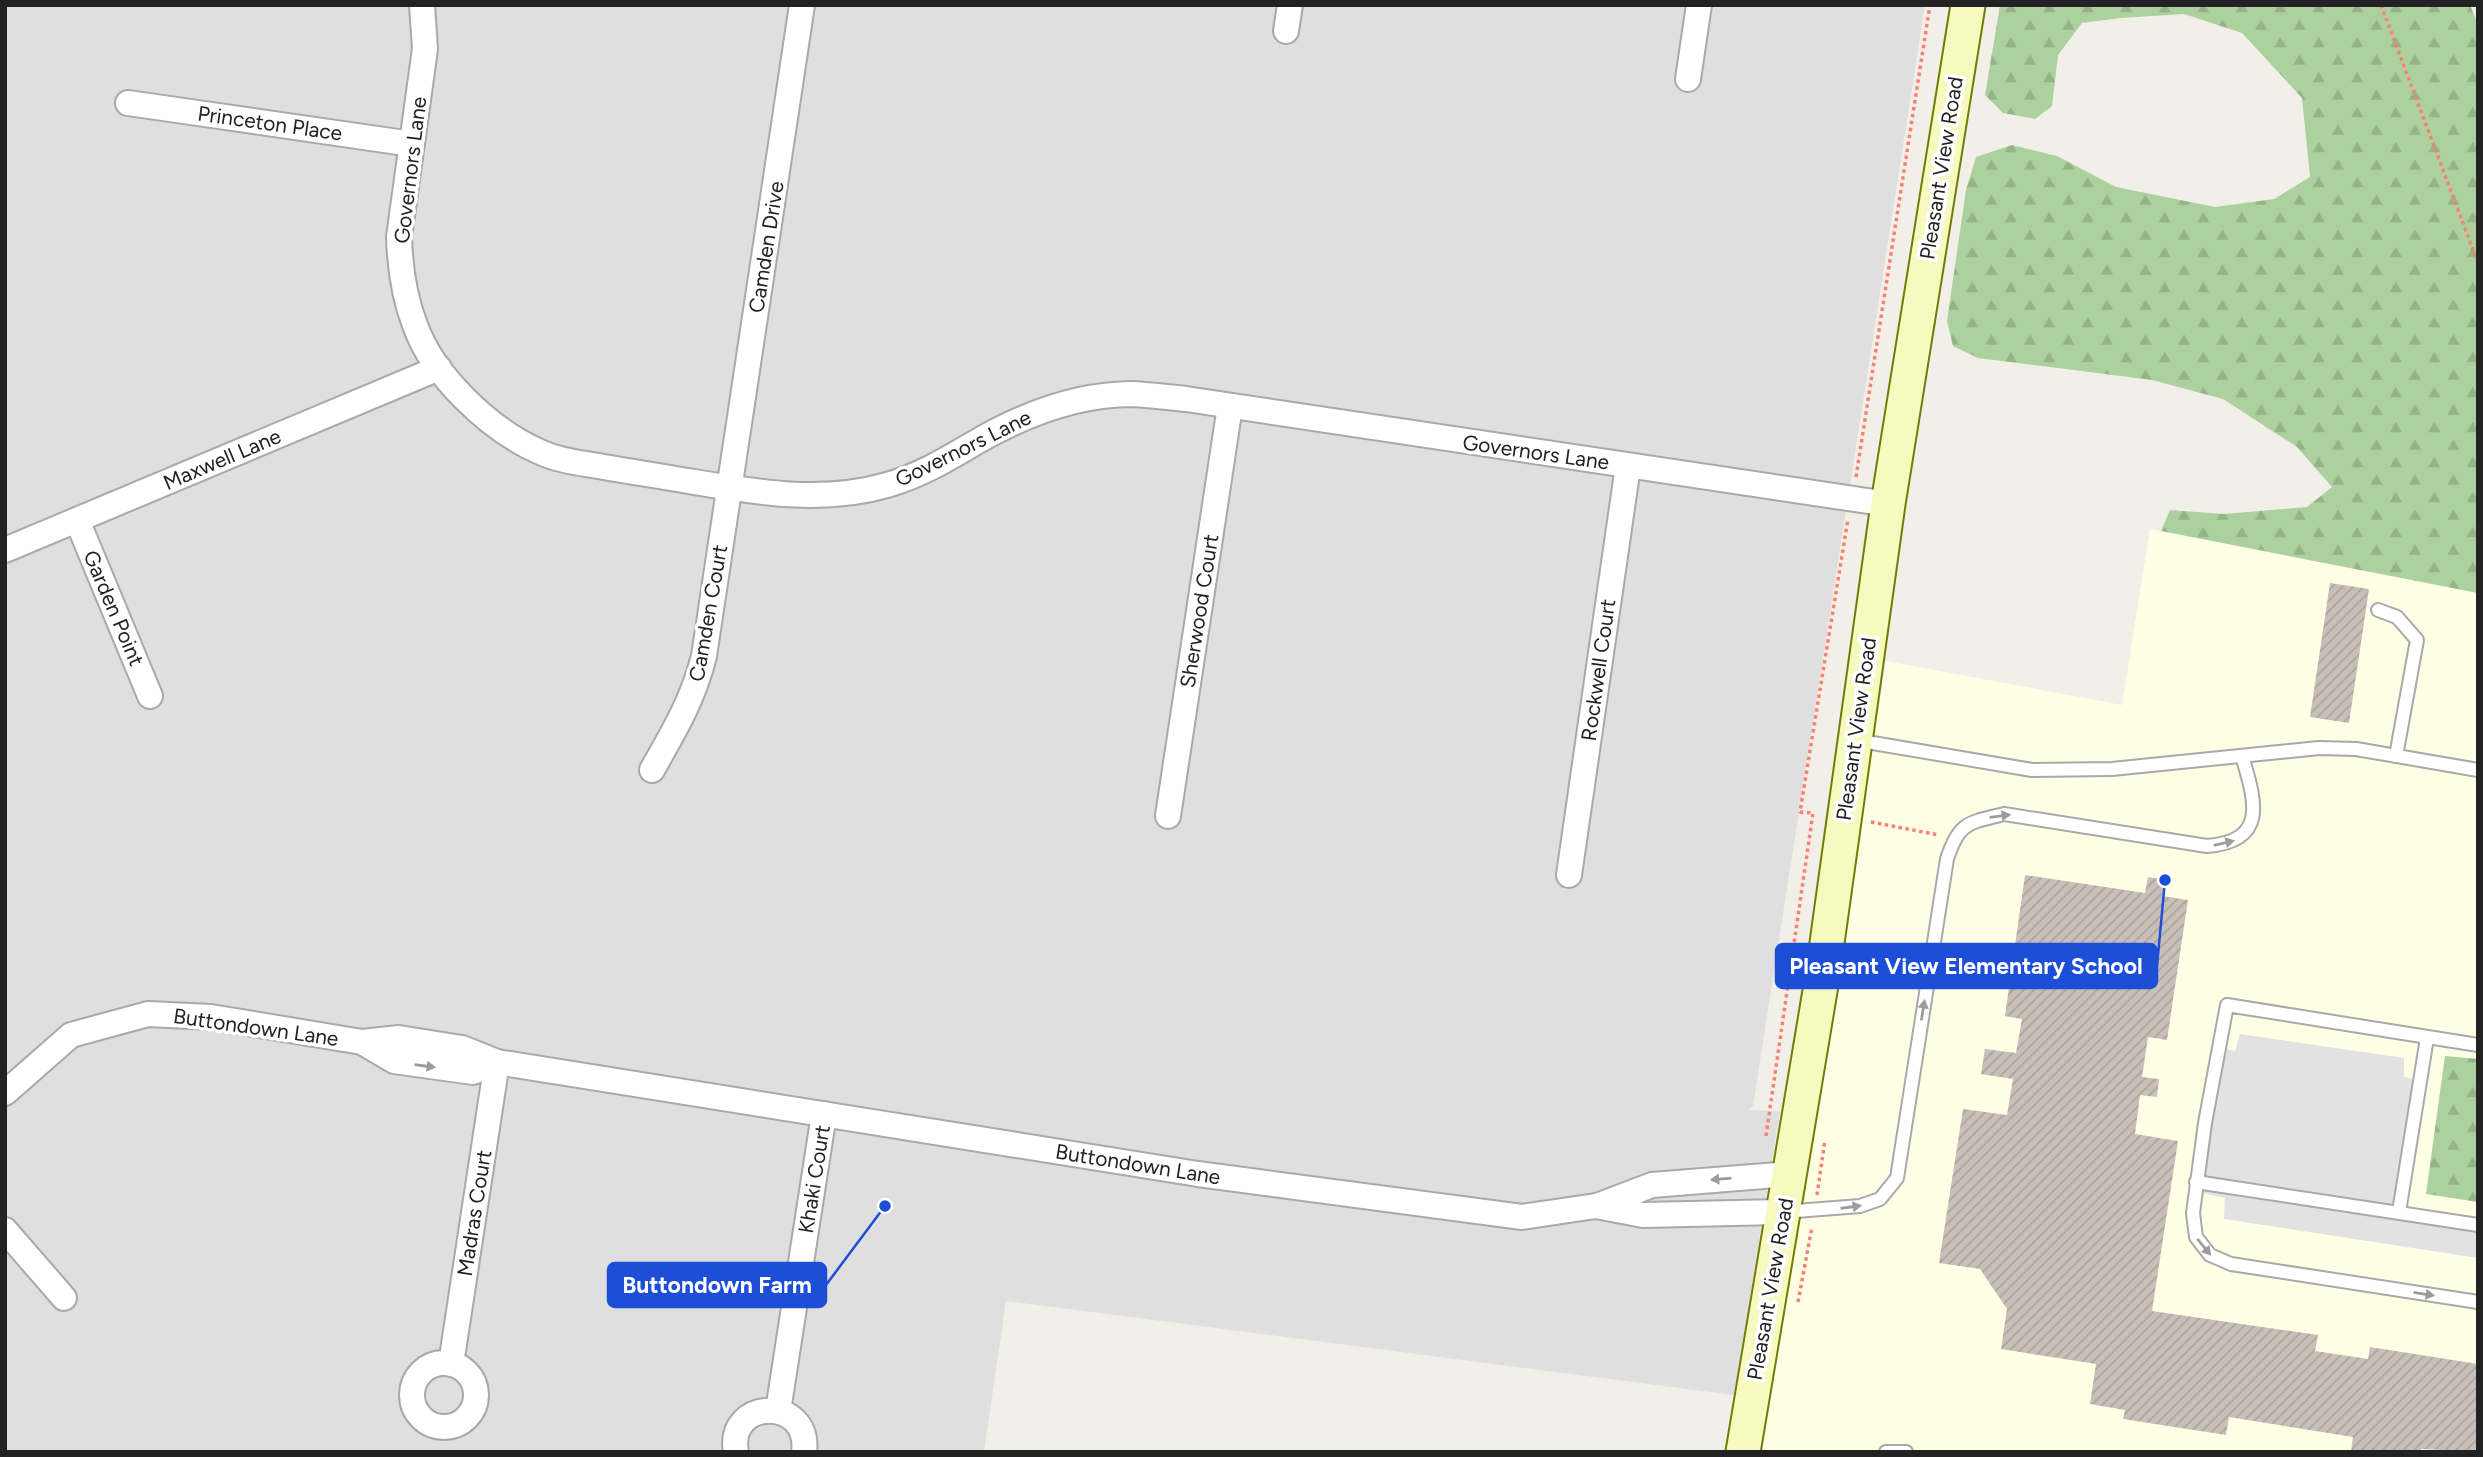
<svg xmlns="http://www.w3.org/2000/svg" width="2483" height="1457" viewBox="0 0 2483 1457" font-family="Figtree,sans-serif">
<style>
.residential{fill:#e0dfdf}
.education{fill:#ffffe5}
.forest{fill:url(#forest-firs)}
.parking{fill:#e2e2e2}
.building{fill:url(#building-hatch)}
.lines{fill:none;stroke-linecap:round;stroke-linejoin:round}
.lane-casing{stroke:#a9a9a9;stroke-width:16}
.street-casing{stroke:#a9a9a9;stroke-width:28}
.secondary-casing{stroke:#707d05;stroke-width:37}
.path{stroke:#fa8072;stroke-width:3.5;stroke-dasharray:3.5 3.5;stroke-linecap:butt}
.lane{stroke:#fff;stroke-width:12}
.street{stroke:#fff;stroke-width:24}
.secondary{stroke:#f7fabf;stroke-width:33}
.oneway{fill:#9c9c9c}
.labels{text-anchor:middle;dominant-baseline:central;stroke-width:7;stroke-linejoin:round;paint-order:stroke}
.street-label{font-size:21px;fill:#222;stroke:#fff}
.leader{fill:none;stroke:#1d4ed8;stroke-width:2.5}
.callout-dot{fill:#1d4ed8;stroke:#fff;stroke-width:2.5}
.callout{fill:#1d4ed8;stroke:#1d4ed8;stroke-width:2.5}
.callout-label{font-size:23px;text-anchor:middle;font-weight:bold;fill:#fff}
</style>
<defs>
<pattern id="forest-firs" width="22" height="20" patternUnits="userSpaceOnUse" patternTransform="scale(1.75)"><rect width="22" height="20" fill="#add19e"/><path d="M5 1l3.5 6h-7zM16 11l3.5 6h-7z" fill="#95b388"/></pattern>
<pattern id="building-hatch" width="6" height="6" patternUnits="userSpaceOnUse" patternTransform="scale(1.75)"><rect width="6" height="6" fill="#c7bfb8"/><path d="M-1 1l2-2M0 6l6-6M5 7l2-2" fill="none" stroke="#aba49e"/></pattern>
</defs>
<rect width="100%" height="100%" fill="#f2efe9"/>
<polygon class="residential" points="5,5 1925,5 1753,1106 1749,1110 1780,1111 1734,1395 1006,1301 984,1452 5,1452"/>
<polygon class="education" points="2150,529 2478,593 2478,1059 2445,1056 2426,1194 2478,1202 2478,1452 1762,1452 1886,661 2122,705"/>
<g class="forest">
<polygon points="2000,5 2470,5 2478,24 2478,593 2161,531 2170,510 2224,514 2307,507 2332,487 2297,447 2223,399 2152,380 1978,358 1953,346 1947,321 1966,190 1976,157 2012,145 2057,156 2116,187 2215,207 2274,199 2310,177 2302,98 2242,33 2184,14 2121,18 2082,23 2058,55 2052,106 2035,119 2003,113 1985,95"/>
<polygon points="2445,1056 2478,1059 2478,1202 2426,1194"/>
</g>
<polygon class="parking" points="2240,1034 2404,1058 2404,1077 2413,1079 2393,1205 2478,1218 2478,1258 2224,1219 2225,1198 2198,1192 2226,1049 2235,1051"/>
<g class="building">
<polygon points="2330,583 2369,589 2349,723 2310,717"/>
<polygon points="2025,875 2145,893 2148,877 2165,880 2162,896 2188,900 2167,1040 2148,1037 2142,1077 2159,1079 2157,1097 2140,1095 2135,1134 2178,1141 2152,1311 2318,1335 2315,1351 2368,1359 2370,1347 2478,1364 2478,1452 2421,1449 2421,1452 2351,1452 2353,1437 2229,1417 2226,1435 2123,1419 2125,1410 2090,1404 2096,1364 2001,1349 2007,1309 1980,1269 1939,1263 1963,1109 2007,1115 2013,1079 1981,1074 1985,1049 2016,1053 2022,1019 2005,1016"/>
</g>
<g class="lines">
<defs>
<g id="lane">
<polyline points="2378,610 2397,617 2417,640 2396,756"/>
<polyline points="1855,740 2032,770 2112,769 2319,748 2356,749 2478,770"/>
<polyline points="2478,1045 2227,1005 2205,1123 2193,1213 2196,1237 2210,1255 2231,1264 2478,1302"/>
<polyline points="2196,1182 2478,1225"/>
<path d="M1783,1212L1860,1206L1880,1199L1897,1178L1947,859C1959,822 1968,823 2004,814L2207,846C2269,841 2255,800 2242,756"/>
<polyline points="2399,1212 2427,1038"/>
<polyline points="1886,1452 1906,1452"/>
</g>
<g id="street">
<path d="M422,5L425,49L399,237C400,267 404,297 415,325C433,376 489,429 538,451C558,461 582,463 604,467C632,472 660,476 688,481C754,492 822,504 887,485C920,476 949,458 978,441C1025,414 1077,394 1133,394C1150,395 1168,397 1186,399L1888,504"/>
<polyline points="1286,31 1290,5"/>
<polyline points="1688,79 1699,5"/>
<polyline points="128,103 412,144"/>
<polyline points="77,520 150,696"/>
<polyline points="5,550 439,368"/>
<path d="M652,770C674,731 693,700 704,656L802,5"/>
<polyline points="1168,816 1230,406"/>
<polyline points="1569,875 1628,466"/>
<polyline points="362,1042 394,1061 473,1072 497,1062"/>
<polyline points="5,1093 71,1035 148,1014 211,1017 362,1042 399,1038 462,1048 497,1062 1198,1174 1522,1217 1596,1206 1643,1215 1783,1212"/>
<polyline points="1597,1206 1652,1185 1789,1174"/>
<polyline points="5,1230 64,1298"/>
<circle cx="444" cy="1395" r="32"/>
<polyline points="451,1364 497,1062"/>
<polyline points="778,1411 824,1114"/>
<path d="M736,1452C726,1398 811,1396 804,1452"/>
</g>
<polyline id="secondary" points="1743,1452 1822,979 1888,504 1968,5"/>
</defs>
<use href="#lane" class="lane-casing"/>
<use href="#street" class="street-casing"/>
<use href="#secondary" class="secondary-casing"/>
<g class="path">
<polyline points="2381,5 2478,263"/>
<polyline points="1856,477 1930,5"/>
<polyline points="1871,822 1939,835"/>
<polyline points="1766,1136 1813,813 1800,812 1848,519"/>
<polyline points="1817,1195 1825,1140"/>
<polyline points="1798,1302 1812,1227"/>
</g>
<use href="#lane" class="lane"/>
<use href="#street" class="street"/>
<use href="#secondary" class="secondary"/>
</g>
<defs><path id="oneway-solid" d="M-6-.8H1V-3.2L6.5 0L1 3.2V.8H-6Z" transform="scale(1.75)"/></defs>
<g class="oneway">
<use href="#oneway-solid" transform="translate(2000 816) rotate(-7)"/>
<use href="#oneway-solid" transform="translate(2224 843) rotate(-13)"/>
<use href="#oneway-solid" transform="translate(1923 1010) rotate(-81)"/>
<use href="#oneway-solid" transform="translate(425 1066) rotate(8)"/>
<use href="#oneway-solid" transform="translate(1721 1179) rotate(175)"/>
<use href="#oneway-solid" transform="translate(1851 1207) rotate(-8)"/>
<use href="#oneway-solid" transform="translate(2204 1247) rotate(50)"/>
<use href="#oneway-solid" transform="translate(2424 1294) rotate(9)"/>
</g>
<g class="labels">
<g class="street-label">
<text transform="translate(270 123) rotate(8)">Princeton Place</text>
<text transform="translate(1941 168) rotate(-81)">Pleasant View Road</text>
<text transform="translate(410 170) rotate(-83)">Governors Lane</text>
<text transform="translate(766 247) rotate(-81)">Camden Drive</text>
<text transform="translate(963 448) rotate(-26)">Governors Lane</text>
<text transform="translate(1536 452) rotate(8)">Governors Lane</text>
<text transform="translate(222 459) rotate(-23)">Maxwell Lane</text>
<text transform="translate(114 608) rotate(67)">Garden Point</text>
<text transform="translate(1199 611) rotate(-81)">Sherwood Court</text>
<text transform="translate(708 613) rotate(-80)">Camden Court</text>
<text transform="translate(1598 670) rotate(-82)">Rockwell Court</text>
<text transform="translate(1856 729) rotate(-82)">Pleasant View Road</text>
<text transform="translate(256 1027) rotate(8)">Buttondown Lane</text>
<text transform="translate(1138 1164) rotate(9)">Buttondown Lane</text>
<text transform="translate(814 1179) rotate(-81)">Khaki Court</text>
<text transform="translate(474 1213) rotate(-81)">Madras Court</text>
<text transform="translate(1770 1289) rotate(-80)">Pleasant View Road</text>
</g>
</g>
<path class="leader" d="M2165 880L2157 966M885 1206L826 1285"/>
<g class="callout-dot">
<circle cx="2165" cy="880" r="7"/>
<circle cx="885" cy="1206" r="7"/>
</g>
<g class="callout">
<rect x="1776" y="944" width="381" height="44" rx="7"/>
<rect x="608" y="1263" width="218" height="44" rx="7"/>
</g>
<g class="callout-label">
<text x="1966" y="974">Pleasant View Elementary School</text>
<text x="717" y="1293">Buttondown Farm</text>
</g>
<rect width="2483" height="1457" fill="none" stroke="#222222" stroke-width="14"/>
</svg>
